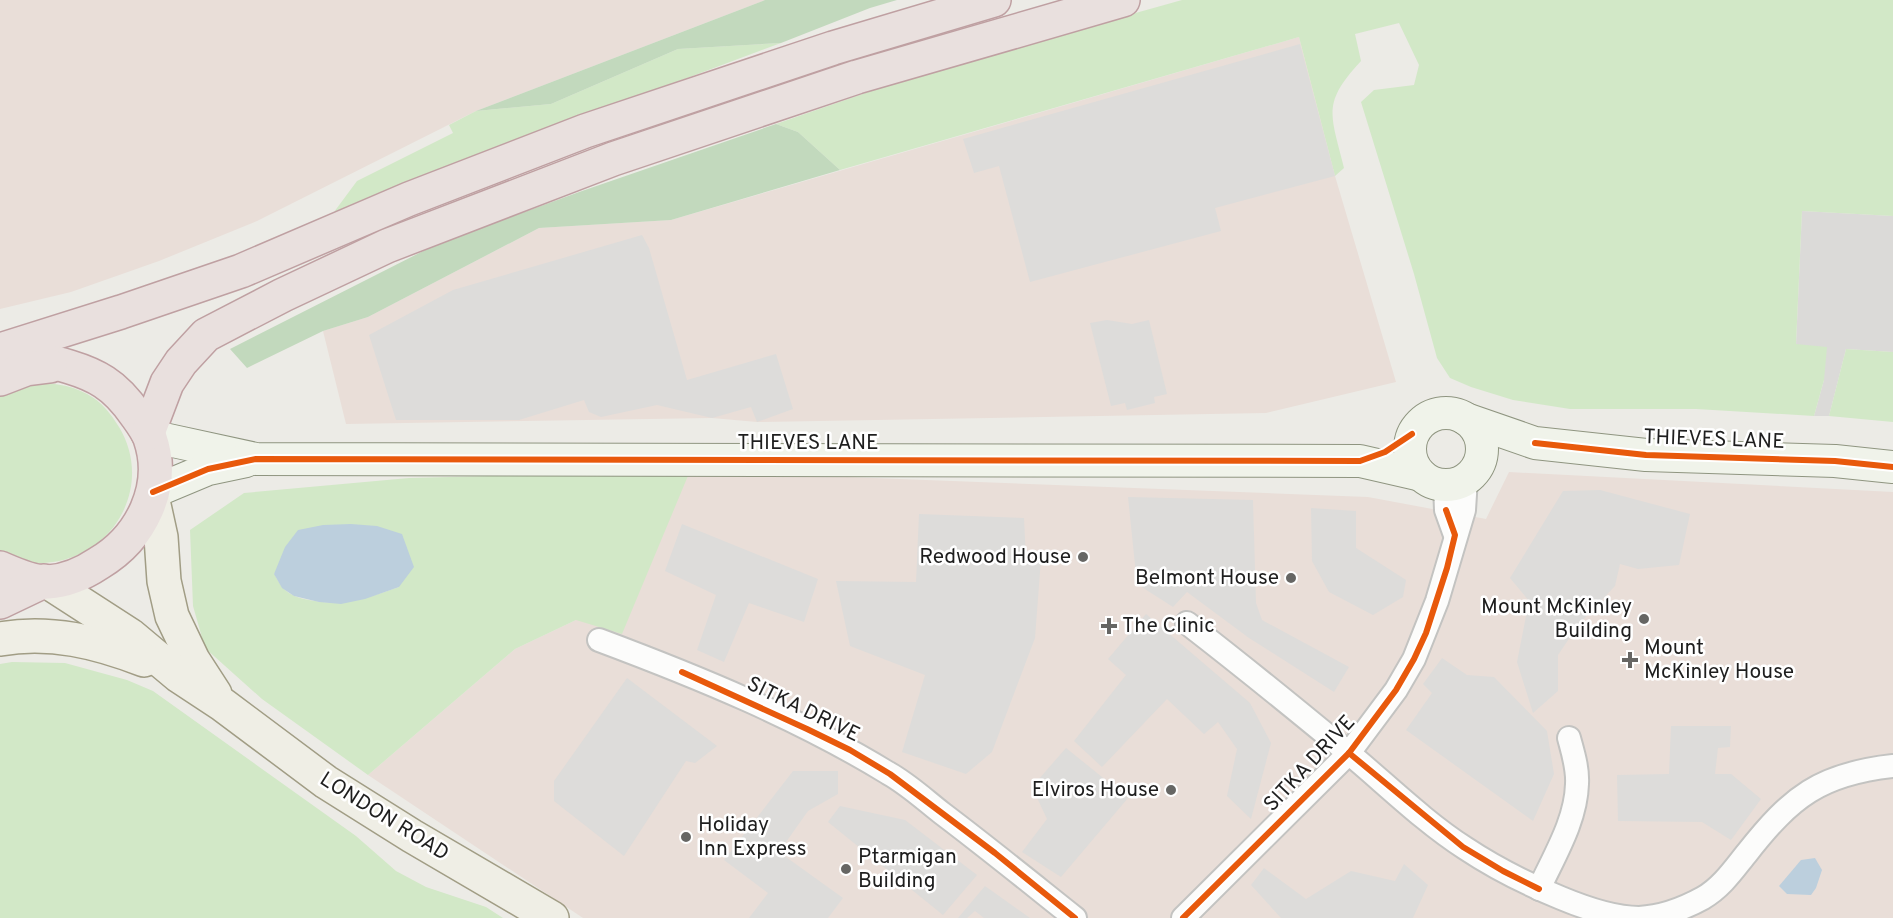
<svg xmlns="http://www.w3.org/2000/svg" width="1893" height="918" viewBox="0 0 1893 918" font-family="Overpass,sans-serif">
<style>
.residential{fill:#dbdad8}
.commercial{fill:#e9ded8}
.grass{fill:#d2e8c7;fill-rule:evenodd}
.forest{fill:#c2d9bd}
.parking{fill:#dddcda}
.water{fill:#bccfdd}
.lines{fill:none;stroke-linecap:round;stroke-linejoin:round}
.street-casing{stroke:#c3c3c1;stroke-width:26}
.secondary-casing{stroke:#8f9580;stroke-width:34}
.primary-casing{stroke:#a19d85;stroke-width:36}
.highway-casing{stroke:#bfa0a2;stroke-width:36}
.street{stroke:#fcfcfb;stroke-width:22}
.secondary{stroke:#f0f3ea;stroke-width:32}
.primary{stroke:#efeee5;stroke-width:33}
.highway{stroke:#e9e0de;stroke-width:33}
.cycleway-casing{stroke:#fff;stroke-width:10}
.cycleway{stroke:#e8590c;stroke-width:6}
.poi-dot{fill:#666664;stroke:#fff;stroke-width:2}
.labels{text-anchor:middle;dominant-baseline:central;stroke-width:5;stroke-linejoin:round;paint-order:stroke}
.street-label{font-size:21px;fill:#1e1e1e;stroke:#fff}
.poi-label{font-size:21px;fill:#1e1e1e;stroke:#fff;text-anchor:end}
</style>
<rect width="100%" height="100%" fill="#ecebe6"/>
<polygon class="residential" points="1802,211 1893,216 1893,352 1846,349 1829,416 1814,416 1824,380 1796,345"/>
<g class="commercial">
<polygon points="0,0 765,0 476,111 257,221 159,261 71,292 0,309"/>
<polygon points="1299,37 1335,176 1396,382 1266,413 757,422 712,418 346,424 323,331 368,317 539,228 671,220"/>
<polygon points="690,471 1368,497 1486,519 1509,472 1893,492 1893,918 583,918 368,775 515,649 576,620"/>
</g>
<g class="grass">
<path d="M1182,0H1893V216L1802,211L1796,344L1827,347L1824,380L1814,416L1696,409H1570L1513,400L1471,387L1450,378L1437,358L1414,274L1361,102L1374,90L1414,85L1419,65L1399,23L1355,34L1361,61C1321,104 1331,114 1344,168L1335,176L1299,37L840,170L798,132L776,124L929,71Z"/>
<polygon points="781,43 393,188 334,212 357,181 453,133 449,125 476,111 551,104 678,49"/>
<polygon points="1846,349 1893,352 1893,422 1829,416"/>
<path d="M29,382C50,383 69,384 87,394C101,401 111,414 119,427C153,483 117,553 53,562C35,565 16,562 0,553V392Z"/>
<path d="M690,471L622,634L576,620L515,649L368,775L262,699L205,648L193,606L190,530L244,493L409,478ZM274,573L399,587C367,598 343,607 309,600C299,598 292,596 284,589C280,585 277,579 274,573Z"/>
<polygon points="12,662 65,663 127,680 153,691 356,836 396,871 426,887 486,907 503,918 0,918 0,664"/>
</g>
<g class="forest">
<polygon points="765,0 897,0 870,8 781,43 678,49 551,104 476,111"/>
<polygon points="776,124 798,132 840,170 671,220 539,228 368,317 323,331 247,368 230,349 437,244 582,191"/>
</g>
<g class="parking">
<polygon points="1300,44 1335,176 1215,208 1221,231 1030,282 999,166 974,173 963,139"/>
<polygon points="642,235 649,248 687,380 776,354 793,409 757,422 751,407 712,418 657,405 601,417 589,412 584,400 519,420 396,420 369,335 453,290"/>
<polygon points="1107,320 1132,324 1149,320 1167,394 1154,397 1155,403 1127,410 1125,403 1111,406 1090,323"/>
<polygon points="1600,490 1690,514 1679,565 1638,569 1620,564 1615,586 1579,624 1558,655 1558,691 1533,713 1517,662 1529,601 1510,578 1563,491"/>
<polygon points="1128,497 1253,500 1256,603 1262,620 1349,667 1334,692 1249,638 1187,592 1173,607 1137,584"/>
<polygon points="1311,508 1356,511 1356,548 1406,580 1403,597 1373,615 1329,592 1312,561"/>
<polygon points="919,514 1024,518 1026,559 1041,559 1035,638 992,752 966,774 902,752 925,675 850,646 836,581 916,582"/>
<polygon points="682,524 818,579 804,622 749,603 724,662 697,650 716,595 665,571"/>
<polygon points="1146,614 1250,703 1271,743 1251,819 1227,796 1237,749 1218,722 1204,734 1167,699 1102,767 1074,741 1126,675 1108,659"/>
<polygon points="1442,658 1467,675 1494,677 1547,731 1554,774 1533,821 1406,730 1432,693 1423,684"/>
<polygon points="627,678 717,746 695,763 686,761 624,856 554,801 554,781"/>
<polygon points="1671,726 1731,726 1730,747 1718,748 1715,774 1731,774 1761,799 1731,840 1702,822 1618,821 1617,775 1669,774"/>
<polygon points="1066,748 1128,798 1061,877 1022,852 1047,819 1032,787"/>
<polygon points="793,771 838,771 838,794 808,811 779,852 843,898 828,918 749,918 768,893 724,860"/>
<polygon points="840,806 905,820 977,875 943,915 828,822"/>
<polygon points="1404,864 1428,885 1413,918 1281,918 1251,885 1264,868 1306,899 1351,871 1395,881"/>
<polygon points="985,886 1030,918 984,918 975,911 967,918 958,918"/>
</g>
<g class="water">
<polygon points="351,524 377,526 402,534 414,567 399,587 365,599 341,604 319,602 294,596 282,588 274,574 285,547 298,530 323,525"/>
<polygon points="1815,858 1822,870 1816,888 1811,895 1787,894 1779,886 1801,860"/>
</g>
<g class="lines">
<defs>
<g id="street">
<polyline points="1445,485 1446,510 1455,535"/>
<path d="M1187,623C1240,664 1293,707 1345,750C1384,782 1423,821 1465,848C1495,868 1527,884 1561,898C1585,908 1613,918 1639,918C1663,917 1683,909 1703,898C1722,887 1734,869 1747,853C1791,797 1820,774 1893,766"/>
<path d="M599,640C698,677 798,718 888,773C908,784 925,800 943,814C988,848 1031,883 1075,918"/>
<path d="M1539,889C1554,856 1576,821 1577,784C1578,768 1573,753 1569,738"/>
<polyline points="1183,918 1349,753 1396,690 1414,659 1437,601 1464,510 1466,479"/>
</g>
<g id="secondary">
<circle cx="1446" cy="449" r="36"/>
<polyline points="1466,419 1535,443 1646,455 1835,461 1893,467"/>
<polyline points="150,436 256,459 1360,461 1421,475"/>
<polyline points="153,492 208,469 246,461"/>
</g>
<g id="primary">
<polyline points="152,496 161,537 164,581 172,616 193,660 215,694"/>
<polyline points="48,582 130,635 179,676 223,705 326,782 412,836 552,918"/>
<path d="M0,639C50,630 98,642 144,660"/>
</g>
<g id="highway">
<polyline points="0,350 121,312 241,271 409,199 585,131 833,48 994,0"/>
<path d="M0,350C32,359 77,364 104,382C118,391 127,402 136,415C141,422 147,430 150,438C167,487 141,538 99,563C84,573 67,581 48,582C33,583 14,574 0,568"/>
<polyline points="0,379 26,369 50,366"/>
<polyline points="148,433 167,383 181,362 206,335 283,295 387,246 613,159 857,77 1123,0"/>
<polyline points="0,602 44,581"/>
</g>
</defs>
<use href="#street" class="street-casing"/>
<use href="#secondary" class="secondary-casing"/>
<use href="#primary" class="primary-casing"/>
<use href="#highway" class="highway-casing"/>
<use href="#street" class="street"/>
<use href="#secondary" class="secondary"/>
<use href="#primary" class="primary"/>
<use href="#highway" class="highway"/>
<defs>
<g id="cycleway">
<polyline points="1535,443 1646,455 1835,461 1893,467"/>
<polyline points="153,492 208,469 256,459 1360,461 1385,452 1412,434"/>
<polyline points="682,672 807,729 850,750 890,774 995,853 1075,918"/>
<polyline points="1349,753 1463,847 1503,871 1539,889"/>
<polyline points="1183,918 1349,753 1396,690 1414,659 1426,633 1447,568 1455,535 1446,510"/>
</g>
</defs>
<use href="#cycleway" class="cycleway-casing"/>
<use href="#cycleway" class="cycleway"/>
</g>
<g class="poi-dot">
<circle cx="1083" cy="557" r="6"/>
<circle cx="1291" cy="578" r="6"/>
<circle cx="1644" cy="619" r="6"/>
<path d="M1106 617h6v6h6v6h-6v6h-6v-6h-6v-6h6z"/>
<path d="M1627 651h6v6h6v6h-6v6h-6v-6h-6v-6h6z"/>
<circle cx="1171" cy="790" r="6"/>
<circle cx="686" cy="837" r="6"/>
<circle cx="846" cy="869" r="6"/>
</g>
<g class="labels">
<g class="street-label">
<text transform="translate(1714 440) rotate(2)">THIEVES LANE</text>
<text x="808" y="443">THIEVES LANE</text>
<text transform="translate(803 710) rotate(26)">SITKA DRIVE</text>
<text transform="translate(1310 764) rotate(-47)">SITKA DRIVE</text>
<text transform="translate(384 817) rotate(32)">LONDON ROAD</text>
</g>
<g class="poi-label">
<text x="1071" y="557">Redwood House</text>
<text x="1279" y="578">Belmont House</text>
<text x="1632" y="607">Mount McKinley<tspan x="1632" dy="24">Building</tspan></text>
<text x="1122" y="626" text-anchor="start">The Clinic</text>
<text x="1644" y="648" text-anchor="start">Mount<tspan x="1644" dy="24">McKinley House</tspan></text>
<text x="1159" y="790">Elviros House</text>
<text x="698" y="825" text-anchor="start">Holiday<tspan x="698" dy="24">Inn Express</tspan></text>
<text x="858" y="857" text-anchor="start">Ptarmigan<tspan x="858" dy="24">Building</tspan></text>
</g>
</g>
</svg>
